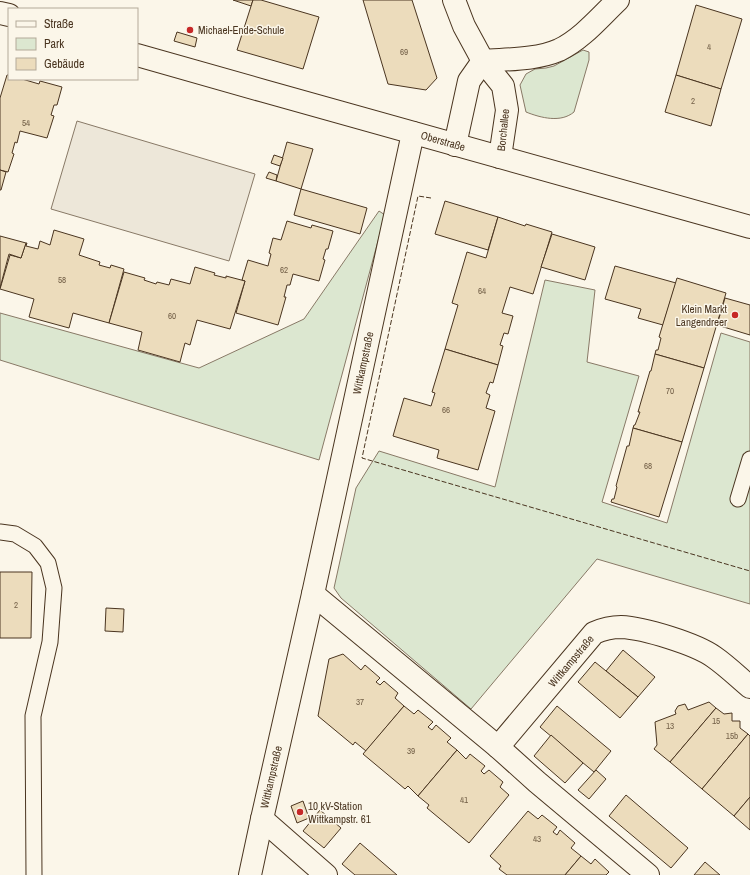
<svg xmlns="http://www.w3.org/2000/svg" width="750" height="875" viewBox="0 0 750 875" font-family="'Archivo Narrow',sans-serif">
<style>
.green{fill:#dce7d0;stroke:#887966}
.parking{fill:#ede7d9;stroke:#887966}
.building{fill:#ecdcbc;stroke:#4a3520}
.lines{fill:none;stroke-linecap:round;stroke-linejoin:round}
.service-casing{stroke:#4a3520;stroke-width:17}
.minor-casing{stroke:#4a3520;stroke-width:24}
.service{stroke:#fbf6e9;stroke-width:15}
.minor{stroke:#fbf6e9;stroke-width:22}
.fence{stroke:#4a3520;stroke-width:1;stroke-dasharray:5 2;stroke-linecap:butt}
.poi-dot{fill:#c62828;stroke:#fbf6e9;stroke-width:1.5}
.labels{text-anchor:middle;dominant-baseline:central;stroke-width:3;stroke-linejoin:round;paint-order:stroke}
.number-label{font-size:9px;fill:#725f47}
.poi-label{font-size:11px;fill:#4a3520;stroke:#fbf6e9;text-anchor:start}
.street-label{font-size:11px;fill:#4a3520;stroke:#fbf6e9}
</style>
<rect width="100%" height="100%" fill="#fbf6e9"/>
<g class="green">
<path d="M583,50L589,52V60L574,112C561,123 541,118 526,112L520,85L526,74L535,69L546,68L554,66Z"/>
<polygon points="379,211 385,215 319,460 0,360 0,313 199,368 304,319"/>
<polygon points="545,280 595,290 587,362 639,376 602,502 667,523 721,333 750,342 750,604 597,559 471,709 341,598 334,588 356,488 379,451 495,487"/>
</g>
<polygon class="parking" points="77,121 255,174 229,261 51,209"/>
<g class="building">
<polygon points="233,0 253,0 251,6"/>
<polygon points="253,0 261,0 319,17 303,69 237,50"/>
<polygon points="363,0 412,0 437,78 426,90 388,84"/>
<polygon points="696,5 742,19 721,89 676,75"/>
<polygon points="177,32 197,38 195,47 174,41"/>
<polygon points="7,75 9,75 9,79 22,79 39,84 40,81 62,87 57,105 54,105 51,115 54,116 47,138 20,131 17,143 15,142 12,153 14,154 8,172 0,170 0,98"/>
<polygon points="676,75 721,89 711,126 665,112"/>
<polygon points="287,142 313,149 301,189 276,181"/>
<polygon points="274,155 283,158 280,166 271,163"/>
<polygon points="0,170 6,172 1,190 0,190"/>
<polygon points="269,172 277,175 276,181 266,178"/>
<polygon points="301,189 367,208 360,234 294,215"/>
<polygon points="445,201 498,217 488,250 435,234"/>
<polygon points="498,217 525,226 526,224 552,232 533,294 510,287 502,313 513,316 508,334 504,333 500,345 503,346 498,365 445,349 458,305 452,303 467,252 486,258"/>
<polygon points="287,221 311,228 312,225 333,231 328,249 326,249 323,259 325,260 319,281 293,274 290,285 287,285 284,297 286,297 278,325 236,313 245,281 242,280 248,260 268,266 271,254 269,253 273,238 281,240"/>
<polygon points="54,230 84,239 79,255 100,262 99,265 110,268 111,265 124,269 109,323 73,313 69,328 29,317 34,299 0,289 10,255 21,258 26,243 27,243 26,246 38,249 40,241 50,245"/>
<polygon points="552,234 595,247 585,280 541,267"/>
<polygon points="0,236 26,243 21,258 9,254 0,288"/>
<polygon points="615,266 676,283 663,325 638,318 641,309 605,299"/>
<polygon points="195,267 215,273 214,275 226,278 226,276 245,281 230,329 197,320 190,345 185,343 180,362 138,350 142,332 109,323 124,272 145,278 144,280 156,284 157,282 169,285 171,279 190,284"/>
<polygon points="677,278 726,293 704,368 655,354 656,350 658,350 661,338 659,337"/>
<polygon points="725,298 750,305 750,335 717,325"/>
<polygon points="445,349 498,365 493,383 490,382 486,393 490,395 486,408 495,411 478,470 437,458 439,450 393,436 404,398 431,406 435,393 432,392"/>
<polygon points="655,354 704,368 682,442 633,428 634,425 635,425 640,412 638,412 650,371 651,371"/>
<polygon points="633,428 682,442 659,517 611,502 612,499 614,499 617,487 616,486 627,446 629,446"/>
<polygon points="0,572 32,572 31,638 0,638"/>
<polygon points="106,608 124,609 123,632 105,631"/>
<polygon points="623,650 655,677 638,697 606,671"/>
<polygon points="343,654 361,670 365,665 380,678 376,682 380,685 384,681 398,693 395,698 404,706 366,751 355,742 353,745 318,716 329,659"/>
<polygon points="595,662 638,697 620,718 578,682"/>
<polygon points="709,702 716,708 670,762 654,749 657,745 655,722 676,714 675,711 678,706 685,704 688,710"/>
<polygon points="404,706 414,714 418,710 433,722 428,727 432,730 436,725 451,738 447,742 457,750 418,796 408,786 405,789 363,754"/>
<polygon points="557,706 611,751 594,772 540,727"/>
<polygon points="716,708 724,714 732,713 732,721 740,721 740,728 748,734 702,789 670,762"/>
<polygon points="748,734 750,736 750,797 734,816 702,789"/>
<polygon points="551,735 583,763 565,783 534,756"/>
<polygon points="457,750 466,759 470,754 485,766 481,771 484,774 489,770 503,782 500,787 509,795 469,843 427,808 429,805 418,796"/>
<polygon points="596,770 606,779 589,799 578,790"/>
<polygon points="626,795 688,848 671,868 609,816"/>
<polygon points="750,797 750,830 734,816"/>
<polygon points="303,801 309,818 297,823 291,806"/>
<polygon points="320,810 341,828 324,848 303,831"/>
<polygon points="528,811 538,819 542,815 557,827 553,832 557,835 560,830 575,843 571,848 581,856 565,875 507,875 499,869 501,866 490,856"/>
<polygon points="360,843 397,875 355,875 342,864"/>
<polygon points="581,856 591,864 595,859 609,872 606,875 565,875"/>
<polygon points="705,862 720,875 694,875"/>
</g>
<g class="lines">
<defs>
<g id="service">
<polyline points="738,499 750,459"/>
<polyline points="0,532 15,534 35,546 48,563 54,588 50,642 33,716 34,875"/>
</g>
<g id="minor">
<polyline points="454,0 464,26 483,61 503,86 507,110 500,157"/>
<polyline points="0,13 9,15"/>
<polyline points="137,55 264,91 750,227"/>
<path d="M483,61C507,59 536,60 559,50C582,39 600,17 618,0"/>
<polyline points="455,145 469,81 483,61"/>
<polyline points="313,594 498,747 537,782 648,875"/>
<path d="M498,747L594,633C603,629 611,627 621,627C644,628 696,644 714,657C727,666 738,677 750,687"/>
<polyline points="262,819 326,875"/>
<polyline points="250,875 262,819 313,594 413,133"/>
</g>
</defs>
<use href="#service" class="service-casing"/>
<use href="#minor" class="minor-casing"/>
<use href="#service" class="service"/>
<use href="#minor" class="minor"/>
<polyline class="fence" points="431,198 418,196 362,458 750,571"/>
</g>
<g class="poi-dot">
<circle cx="190" cy="30" r="4"/>
<circle cx="735" cy="315" r="4"/>
<circle cx="300" cy="812" r="4"/>
</g>
<g class="labels">
<g class="number-label">
<text x="709" y="47">4</text>
<text x="404" y="52">69</text>
<text x="693" y="101">2</text>
<text x="26" y="123">54</text>
<text x="284" y="270">62</text>
<text x="62" y="280">58</text>
<text x="482" y="291">64</text>
<text x="172" y="316">60</text>
<text x="670" y="391">70</text>
<text x="446" y="410">66</text>
<text x="648" y="466">68</text>
<text x="16" y="605">2</text>
<text x="360" y="702">37</text>
<text x="716" y="721">15</text>
<text x="670" y="726">13</text>
<text x="732" y="736">15b</text>
<text x="411" y="751">39</text>
<text x="464" y="800">41</text>
<text x="537" y="839">43</text>
</g>
<g class="poi-label">
<text x="198" y="30">Michael-Ende-Schule</text>
<text x="727" y="309" text-anchor="end">Klein Markt<tspan x="727" dy="13">Langendreer</tspan></text>
<text x="308" y="806">10 kV-Station<tspan x="308" dy="13">Wittkampstr. 61</tspan></text>
</g>
<g class="street-label">
<text transform="translate(503 130) rotate(-84)">Borchallee</text>
<text transform="translate(443 141) rotate(16)">Oberstraße</text>
<text transform="translate(363 363) rotate(-78)">Wittkampstraße</text>
<text transform="translate(571 661) rotate(-50)">Wittkampstraße</text>
<text transform="translate(271 777) rotate(-77)">Wittkampstraße</text>
</g>
</g>
<rect x="8" y="8" width="130" height="72" fill="#fbf6e9" stroke="#b4a999"/>
<rect x="16" y="21" width="20" height="6" fill="#fbf6e9" stroke="#b4a999"/>
<text x="44" y="28" font-size="12" fill="#4a3520">Straße</text>
<rect x="16" y="38" width="20" height="12" fill="#dce7d0" stroke="#b4a999"/>
<text x="44" y="48" font-size="12" fill="#4a3520">Park</text>
<rect x="16" y="58" width="20" height="12" fill="#ecdcbc" stroke="#b4a999"/>
<text x="44" y="68" font-size="12" fill="#4a3520">Gebäude</text>
</svg>
